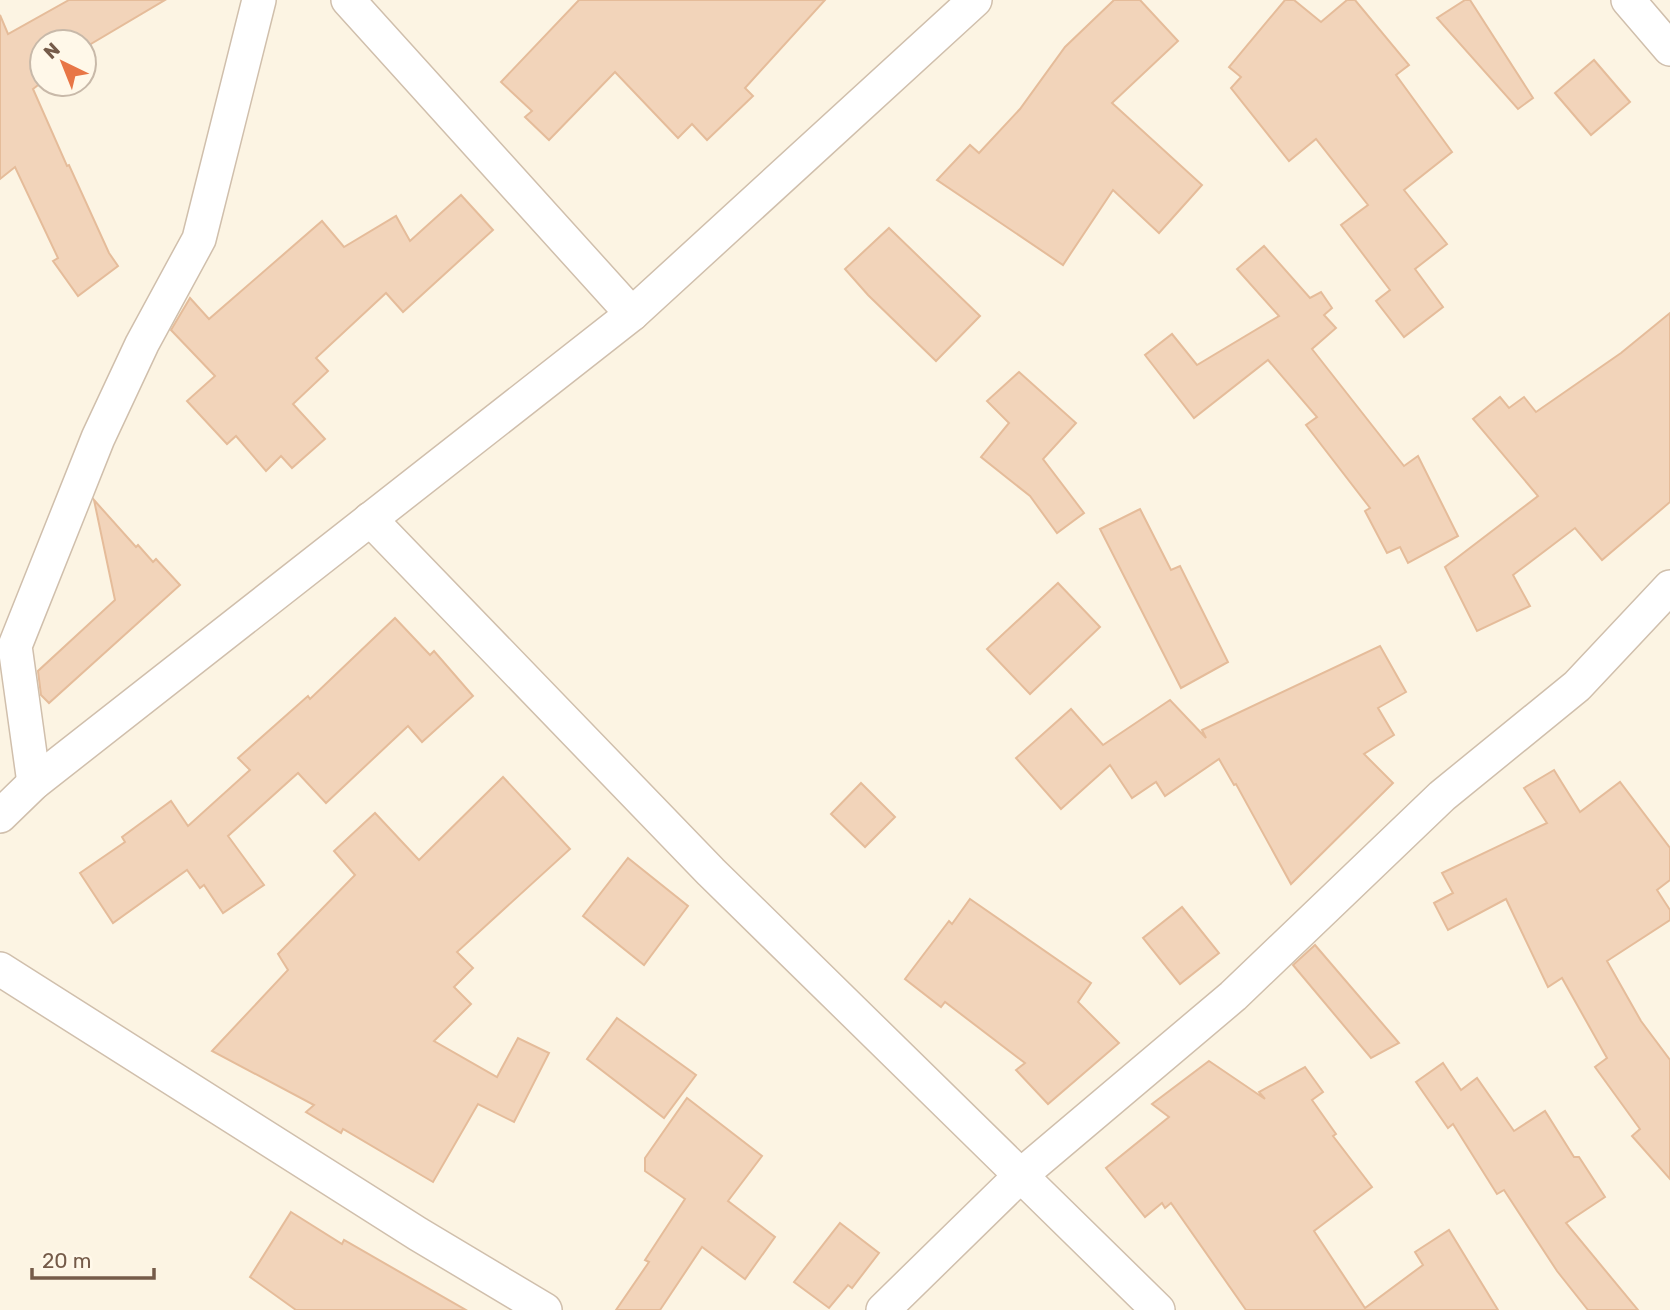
<svg xmlns="http://www.w3.org/2000/svg" width="1670" height="1310" viewBox="0 0 1670 1310" font-family="Rubik,sans-serif">
<style>
.building{fill:#f2d4ba;stroke:#e5bc9a;stroke-width:2}
.lines{fill:none;stroke-linecap:round;stroke-linejoin:round}
.street-casing{stroke:#d0bfac;stroke-width:36}
.street{stroke:#fff;stroke-width:33}
</style>
<rect width="100%" height="100%" fill="#fcf4e3"/>
<g class="building">
<polygon points="69,0 165,0 84,48 84,42 42,42 42,82 33,89 67,166 69,165 109,253 118,266 78,296 53,261 58,258 15,167 0,179 0,15 8,34"/>
<polygon points="579,0 825,0 745,88 753,96 707,140 692,124 678,138 615,72 549,140 525,117 532,111 501,82"/>
<polygon points="1114,0 1140,0 1178,41 1112,103 1202,185 1159,233 1113,190 1063,265 937,180 970,145 979,153 1020,109 1065,47"/>
<polygon points="1285,0 1294,0 1321,22 1347,0 1355,0 1409,65 1396,75 1452,152 1404,190 1447,244 1415,269 1443,307 1404,337 1376,301 1390,290 1341,225 1368,205 1316,139 1289,161 1231,88 1241,77 1229,67"/>
<polygon points="1465,0 1470,0 1533,98 1518,109 1437,18"/>
<polygon points="1594,60 1630,102 1591,135 1555,93"/>
<polygon points="461,195 493,230 403,312 386,293 316,358 328,371 293,404 325,439 292,468 281,456 266,471 236,436 227,444 187,401 215,376 171,330 190,298 209,319 322,221 344,247 396,216 410,241"/>
<polygon points="889,228 980,316 936,361 868,295 845,269"/>
<polygon points="1264,246 1310,298 1321,292 1332,308 1324,315 1336,328 1312,349 1404,466 1418,456 1458,536 1408,563 1400,547 1387,553 1365,511 1370,508 1306,425 1317,417 1268,360 1194,418 1145,355 1172,334 1197,365 1279,316 1237,269"/>
<polygon points="1670,313 1670,502 1602,560 1575,528 1513,575 1530,606 1477,631 1445,567 1538,496 1473,419 1500,397 1509,408 1524,397 1536,412 1621,353"/>
<polygon points="1019,372 1076,423 1043,459 1084,513 1057,533 1030,496 981,457 1009,423 987,401"/>
<polygon points="94,500 136,547 138,545 153,562 156,559 180,585 49,703 41,695 38,671 115,600"/>
<polygon points="1140,509 1171,570 1180,566 1228,662 1181,688 1100,529"/>
<polygon points="1058,583 1100,627 1030,694 987,649"/>
<polygon points="395,618 430,655 434,651 473,696 422,742 408,726 326,803 298,773 228,836 264,885 223,913 204,885 200,888 187,870 113,923 80,873 125,842 122,837 171,801 188,826 250,770 238,758 308,696 310,699"/>
<polygon points="1380,646 1406,692 1378,708 1394,735 1364,754 1393,783 1291,884 1236,784 1234,785 1219,759 1165,796 1156,782 1132,798 1110,765 1061,809 1016,758 1071,709 1103,745 1170,700 1206,738 1202,730"/>
<polygon points="1554,770 1580,812 1620,782 1670,848 1670,880 1657,890 1670,910 1670,920 1607,961 1641,1021 1670,1060 1670,1179 1632,1136 1640,1129 1595,1067 1607,1058 1562,978 1548,987 1506,899 1448,930 1434,903 1453,893 1442,873 1547,823 1524,788"/>
<polygon points="503,777 570,849 457,952 473,968 454,987 471,1004 434,1041 497,1077 518,1038 549,1053 514,1122 478,1104 433,1182 343,1129 341,1133 306,1112 314,1105 212,1051 288,970 278,954 355,875 334,851 375,813 419,860"/>
<polygon points="861,783 895,817 865,847 831,814"/>
<polygon points="628,858 688,906 644,965 583,916"/>
<polygon points="970,899 1091,983 1078,1002 1119,1043 1048,1104 1016,1070 1025,1063 945,1002 941,1007 905,979 949,921 952,924"/>
<polygon points="1182,907 1219,953 1180,984 1143,938"/>
<polygon points="1315,945 1399,1043 1371,1058 1293,965"/>
<polygon points="617,1018 696,1075 664,1118 587,1059"/>
<polygon points="1209,1061 1265,1099 1259,1092 1305,1067 1323,1092 1312,1100 1336,1134 1333,1136 1372,1187 1314,1231 1365,1308 1423,1265 1415,1252 1449,1230 1498,1310 1246,1310 1171,1203 1165,1208 1162,1203 1145,1217 1106,1168 1169,1117 1152,1104"/>
<polygon points="1443,1063 1461,1090 1477,1078 1514,1131 1545,1111 1574,1157 1579,1157 1605,1197 1566,1223 1638,1310 1588,1310 1557,1271 1504,1190 1497,1194 1453,1124 1448,1128 1416,1082"/>
<polygon points="687,1098 762,1156 728,1201 775,1237 745,1279 702,1247 660,1310 616,1310 649,1262 645,1260 685,1199 645,1171 645,1158"/>
<polygon points="291,1212 342,1244 344,1240 466,1310 296,1310 250,1277"/>
<polygon points="840,1223 879,1253 852,1288 848,1285 829,1308 794,1282"/>
</g>
<g class="lines">
<defs>
<g id="street">
<polyline points="348,0 632,314"/>
<polyline points="1628,0 1670,49"/>
<polyline points="370,519 711,872 1158,1310"/>
<polyline points="34,783 15,646 98,438 142,344 199,239 259,0"/>
<polyline points="0,816 34,783 632,314 975,0"/>
<polyline points="0,969 418,1234 545,1310"/>
<polyline points="883,1310 1020,1176 1233,996 1442,796 1577,686 1670,587"/>
</g>
</defs>
<use href="#street" class="street-casing"/>
<use href="#street" class="street"/>
</g>
<g transform="translate(63 63) rotate(317)"><circle r="33" fill="#fff8e9" stroke="#c8b9a9" stroke-width="2"/>
<path d="M0-5L12 26L0 18L-12 26Z" fill="#e87646"/>
<text y="-10" font-size="19" font-weight="bold" text-anchor="middle" fill="#755b49">N</text>
</g>
<path d="M32 1268v10h122v-10" fill="none" stroke="#755b49" stroke-width="3.5"/>
<text x="42" y="1268" font-size="21" fill="#755b49" stroke="#fff8e9" stroke-width="5" paint-order="stroke">20 m</text>
</svg>
